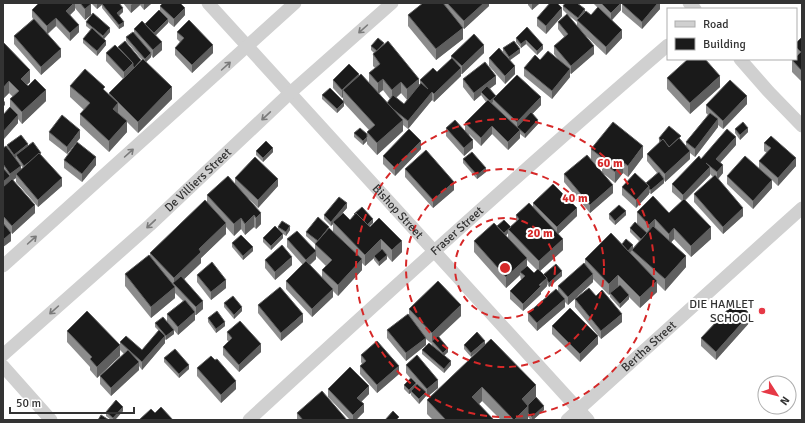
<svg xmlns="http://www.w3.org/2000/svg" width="805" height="423" viewBox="0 0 805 423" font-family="Signika,sans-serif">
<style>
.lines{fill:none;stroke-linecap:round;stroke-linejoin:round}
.minor{stroke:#d0d0d0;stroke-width:13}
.wall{fill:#8c8c8c;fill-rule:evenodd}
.shaded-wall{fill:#5f5f5f}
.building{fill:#1a1a1a;stroke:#5f5f5f}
.oneway{stroke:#7a7a7a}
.ring{fill:none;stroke:#d62828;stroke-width:2;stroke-dasharray:7 5}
.poi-dot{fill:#e63946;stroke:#fff;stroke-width:1.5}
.labels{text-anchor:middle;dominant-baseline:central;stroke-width:4;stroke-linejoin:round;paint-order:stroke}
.street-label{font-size:12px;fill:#333;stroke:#fff}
.poi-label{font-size:12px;fill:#333;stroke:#fff;text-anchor:end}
.centre{fill:#d62828;stroke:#fff;stroke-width:2}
.ring-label{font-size:12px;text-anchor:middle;font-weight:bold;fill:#d62828;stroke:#fff;stroke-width:4;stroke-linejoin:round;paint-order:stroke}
</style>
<rect width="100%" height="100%" fill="#fff"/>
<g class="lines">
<g class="minor">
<path id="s1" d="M208,3L588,420"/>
<polyline points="689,3 695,9"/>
<polyline points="740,59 769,92 802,126"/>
<polyline points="3,266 295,3"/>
<path id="s2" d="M3,355L150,225L290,93L392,3"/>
<polyline points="3,366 51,420"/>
<path id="s3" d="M249,420C387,293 526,167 668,45"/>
<path id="s4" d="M567,420L802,208"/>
</g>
</g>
<g class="wall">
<polygon points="39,3 90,3 91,15 85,20 75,8 75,10 70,15 79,32 70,41 56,26 48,34 61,57 41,75 14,44 14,36 33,19 32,17 32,10"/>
<polygon points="91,3 119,3 123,12 119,16 124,26 119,29 102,8 102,5 97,9"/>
<polygon points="123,3 152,3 144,10 140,5 131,13"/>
<polygon points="423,3 489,3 489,6 464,29 463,28 463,39 436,60 408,26 408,15"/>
<polygon points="528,3 540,3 532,10 528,5"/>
<path d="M593,3H621V10L612,20L622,38L606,55L586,36L594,54L571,74L570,73V77L552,99L524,76V68L540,60H559L554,54V46L565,38L558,29V22L567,14L563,10V6L585,12L591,15L598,8ZM567,14L577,22V26Z"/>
<polygon points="660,3 660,9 642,29 622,12 622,4"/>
<polygon points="160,6 185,15 174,27 168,22 168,23 155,36 162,50 153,58 151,55 151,57 146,62 172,99 138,133 127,122 127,132 109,152 80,125 80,114 84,110 70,97 70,86 105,91 109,95 109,93 123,79 106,61 106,53 118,47 141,60 142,60 126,41 126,37 134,33 134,29 145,25 160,11"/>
<polygon points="562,16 546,34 537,26 537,18"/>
<polygon points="86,22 110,32 104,39 106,45 97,56 83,43 83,39 91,30 86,26"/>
<polygon points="527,27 543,49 537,55 526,44 521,48 516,42 516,38"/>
<polygon points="177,32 213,53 192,73 175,55 175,48 180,42 177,39"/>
<polygon points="802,37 802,82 792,72 792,60 796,59 796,43"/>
<polygon points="3,42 30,82 27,85 46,101 22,124 18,119 18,123 3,140 3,115 10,108 10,99 13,97 9,93 3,99"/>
<path d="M384,44L419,85L420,84V80L437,72L451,59V56L484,53L462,74H461V76L434,102L432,100L408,129L403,125V131L377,155L367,144V141L363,145L354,137V133L367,134V132L369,130L344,103V106L337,113L322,99V95L343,101V97L342,98L333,88V80L359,75L369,83V73L375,68L373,66V54L374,53L371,50V46ZM383,90L390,99L387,103L379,93ZM401,93L407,100L404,104L396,98Z"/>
<polygon points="503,48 520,53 509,60 515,74 505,84 489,66 489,58 506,56 503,52"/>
<polygon points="667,78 720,87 690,114 667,89"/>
<polygon points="463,79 496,84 490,88 496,97 541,105 532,114 538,124 525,138 520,134 520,138 508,150 492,134 481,146 469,134 473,148 464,156 446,136 446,128 465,131 465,123 486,102 481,95 474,101 463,87"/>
<polygon points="747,104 723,129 718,125 718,127 695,157 690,153 690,159 665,182 664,180 664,183 651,194 649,193 649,194 636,208 622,195 622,187 646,183 657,173 647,161 647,154 659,143 659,138 681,140 686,147 686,142 708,115 706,113 706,105"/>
<polygon points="735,129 748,132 740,140 735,133"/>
<polygon points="49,132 80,138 67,154 49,140"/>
<polygon points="764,143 796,166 778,186 772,180 772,188 753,209 727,184 727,176 759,169 759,161 767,153 764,151"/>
<path d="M7,145L28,146L41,155L62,186L38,207L16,182V178L13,180L35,213L12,234L11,232V241L3,247V148L7,146ZM18,162L23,168L21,169Z"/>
<polygon points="736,145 720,163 723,173 718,179 743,216 723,234 694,202 694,194 713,177 710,174 710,175 685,201 711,239 691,257 674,239 671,242 686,267 665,291 657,283 657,292 640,308 629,297 629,299 620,308 610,297 610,294 609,295 593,279 593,282 568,305 565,302 565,307 537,331 528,321 528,313 558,291 558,286 585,265 585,259 622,244 633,248 639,241 630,232 630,228 637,223 637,212 669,213 682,201 672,192 672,184 701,159"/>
<polygon points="421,149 395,176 383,164 383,156"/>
<path d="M591,149L643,157L628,177L623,173L615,183L604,174L613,193L590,213L564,182V174L591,159ZM595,163L602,169V172Z"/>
<polygon points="256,151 273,152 263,162 256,155"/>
<polygon points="463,159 486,172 477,179 463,163"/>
<polygon points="64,160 96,165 82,182 64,168"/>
<polygon points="405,169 454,190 433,208 405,177"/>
<polygon points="235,178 278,186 258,208 248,198 261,224 256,229 254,227 245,235 241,229 234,236 226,227 226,234 201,258 201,263 184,279 203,309 196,315 195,315 195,320 178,335 173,329 174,334 165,340 165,343 142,370 139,366 139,370 111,396 100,384 100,376 124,354 120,350 120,342 142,350 159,331 155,327 155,323 167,322 167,314 183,301 175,293 175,298 151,318 125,286 125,274 150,256 150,253 207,203 207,195 235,184"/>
<path d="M533,203L577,216L558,234L563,250L540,271L543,275L562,276L549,287L547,284V286L541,292V294L523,311L510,299V291L521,280L520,275L506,288L474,252V241L511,227L516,222V215L533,207ZM508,233V238L506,236ZM527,260L537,270L534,273L527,266Z"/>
<path d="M347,208L340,215L350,220L354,215V214L373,223L369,227L402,252L392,262L387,256V259L379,266L374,260V258L365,266L362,263V270L338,296L333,291V297L312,317L286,289V281L303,265L287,247V239L315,250V244L306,236V232L329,229L333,232V224L331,226L324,219V215ZM316,256L326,266L322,270V278L310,265L316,259Z"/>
<polygon points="609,214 626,215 615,225 609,219"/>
<polygon points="278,227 290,230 286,236 283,234 283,238 271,250 263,242 263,238 278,229"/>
<polygon points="232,243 253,251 243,260 232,247"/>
<polygon points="265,260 292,265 275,280 265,268"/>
<polygon points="197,275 226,288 211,300 197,282"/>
<polygon points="596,296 622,322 601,339 575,307 575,299"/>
<polygon points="224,303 242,311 234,319 224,307"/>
<polygon points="258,305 303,322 281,341 258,313"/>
<polygon points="409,309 461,316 439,337 448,352 444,355 451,365 444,373 422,354 422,350 434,347 432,345 432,344 426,339 426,345 406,361 387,338 387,330 409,315"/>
<polygon points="208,318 225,326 216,333 208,322"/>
<polygon points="750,322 716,360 701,346 701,338"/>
<polygon points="552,326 598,344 580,362 552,334"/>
<polygon points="67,331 120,356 97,378 90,370 90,367 67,342"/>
<polygon points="227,332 261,352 239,372 223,355 223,347 229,342 227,340"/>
<polygon points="477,332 471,357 464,349 464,345"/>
<polygon points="491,339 536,397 544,410 533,420 531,420 528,417 528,420 501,420 482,401 479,404 494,420 433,420 427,414 427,400"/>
<polygon points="361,355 399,374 377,393 360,374 360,366 362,364 361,362"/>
<polygon points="164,358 189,369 179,378 164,362"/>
<polygon points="406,365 438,388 427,397 426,396 419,404 411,395 411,393 409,394 404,389 404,385 410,378 406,373"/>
<polygon points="197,368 236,389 221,403 197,376"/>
<polygon points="328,389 369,394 361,402 364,412 356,420 350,420 328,397"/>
<polygon points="123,411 115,420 111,420 106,416 106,412"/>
<polygon points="297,413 347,420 297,420"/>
</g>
<g class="shaded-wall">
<polygon points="74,3 75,3 75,10 66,19 66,11"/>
<polygon points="97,3 104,3 97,9"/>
<polygon points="133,3 140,3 140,5 131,13 131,5"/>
<polygon points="144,3 152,3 144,10"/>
<polygon points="484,3 489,3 489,6 464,29 464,21"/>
<polygon points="532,3 540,3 532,10"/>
<polygon points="621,3 621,10 611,21 611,13"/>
<polygon points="658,3 660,3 660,9 642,29 642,22"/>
<polygon points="91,4 91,15 85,20 85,9"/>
<polygon points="123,8 123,12 117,17 117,13"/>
<polygon points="185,8 185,15 174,27 174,19"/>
<polygon points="562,8 562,16 546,34 546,26"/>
<polygon points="585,9 585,13 578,20 578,18"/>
<polygon points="56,18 56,26 47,34 47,26"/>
<polygon points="168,19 168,23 154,37 154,33"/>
<polygon points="124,22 124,26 119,29 119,25"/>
<polygon points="79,25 79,32 70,41 70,33"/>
<polygon points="110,28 110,32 103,40 103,36"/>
<polygon points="463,28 463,39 436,60 436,49"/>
<polygon points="622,30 622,38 606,55 606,47"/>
<polygon points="526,40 526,44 521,48 521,44"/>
<polygon points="106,41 106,45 97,56 97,51"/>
<polygon points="162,42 162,50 153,58 153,50"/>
<polygon points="213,45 213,53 192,73 192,65"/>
<polygon points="484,45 484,53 462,74 462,66"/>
<polygon points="543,45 543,49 537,55 537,51"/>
<polygon points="594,46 594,54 571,74 571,66"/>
<polygon points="61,49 61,57 41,75 41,67"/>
<polygon points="520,49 520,53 509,61 509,57"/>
<polygon points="151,53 151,57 145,63 145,59"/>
<polygon points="133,63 133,71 124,80 124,72"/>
<polygon points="515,66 515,74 505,84 505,76"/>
<polygon points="461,68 461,76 434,102 434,94"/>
<polygon points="570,69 570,77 552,99 552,91"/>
<polygon points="30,70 30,82 21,90 21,79"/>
<polygon points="359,74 359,82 343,90 343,97 342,98 342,90"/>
<polygon points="496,76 496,84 483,94 481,92 481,95 474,101 474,93"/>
<polygon points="720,76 720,87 690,114 690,103"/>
<polygon points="383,79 383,90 378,94 378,83"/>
<polygon points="419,79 419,90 407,100 407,89"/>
<polygon points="9,81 9,93 3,99 3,88"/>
<polygon points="401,82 401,93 392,101 392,90"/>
<polygon points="172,87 172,99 138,133 138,122"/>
<polygon points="46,90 46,101 22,124 22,112"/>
<polygon points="432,92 432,100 408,129 408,121"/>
<polygon points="496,96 496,100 493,99 493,102 489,105 489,101"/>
<polygon points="747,96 747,104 723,129 723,121"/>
<polygon points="541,97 541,105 517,130 517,122"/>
<polygon points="5,101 5,105 3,107 3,103"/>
<polygon points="344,102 344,106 337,113 337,109"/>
<polygon points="118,103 118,115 113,109"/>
<polygon points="18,115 18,123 3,140 3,132"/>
<polygon points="718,119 718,127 695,157 695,149"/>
<polygon points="403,120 403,131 377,155 377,143"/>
<polygon points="538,120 538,124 525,138 525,134"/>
<polygon points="127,121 127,132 109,152 109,141"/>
<polygon points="492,126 492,134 481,146 481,138"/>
<polygon points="748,128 748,132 740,140 740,135"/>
<polygon points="80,130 80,138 67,154 67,147"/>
<polygon points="520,130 520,138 508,150 508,142"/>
<polygon points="367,137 367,141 363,145 363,141"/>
<polygon points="736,137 736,145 716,167 716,159"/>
<polygon points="473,140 473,148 464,156 464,148"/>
<polygon points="421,141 421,149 395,176 395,168"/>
<polygon points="28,144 28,148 16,155 16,157 14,159 14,155"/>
<polygon points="643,146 643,157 628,177 628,166"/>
<polygon points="273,148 273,152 263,162 263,158"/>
<polygon points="690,151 690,159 665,182 665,174"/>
<polygon points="96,157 96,165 82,182 82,174"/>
<polygon points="796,158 796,166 778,186 778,178"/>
<polygon points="623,162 623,173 615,183 615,172"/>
<polygon points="723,165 723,173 717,180 717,172"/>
<polygon points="21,166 21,174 16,174 16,178 10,182 10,174"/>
<polygon points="710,167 710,175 683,202 683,195"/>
<polygon points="486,168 486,172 477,179 477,175"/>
<polygon points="10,176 10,184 3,190 3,182"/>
<polygon points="62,178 62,186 38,207 38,200"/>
<polygon points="278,179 278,186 258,208 258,200"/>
<polygon points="664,179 664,183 651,194 651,190"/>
<polygon points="772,180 772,188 753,209 753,201"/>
<polygon points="454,182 454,190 433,208 433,200"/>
<polygon points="613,185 613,193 590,213 590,205"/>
<polygon points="649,186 649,194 636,208 636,200"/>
<polygon points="347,203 347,208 334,223 333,222 333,224 331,226 331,222"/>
<polygon points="35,205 35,213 12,234 12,226"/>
<polygon points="577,208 577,216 557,235 557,227"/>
<polygon points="743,208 743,216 723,234 723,227"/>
<polygon points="626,211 626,215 615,225 615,221"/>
<polygon points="261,213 261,224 256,229 256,218"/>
<polygon points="254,215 254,227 245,235 245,224"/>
<polygon points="241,218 241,229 234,236 234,224"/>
<polygon points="373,219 373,223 365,230 365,226"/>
<polygon points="655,219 655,230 649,236 649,225"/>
<polygon points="226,223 226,234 201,258 201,263 177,286 174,283 174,278 199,249"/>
<polygon points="290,226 290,230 286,236 286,232"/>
<polygon points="711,227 711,239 691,257 691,246"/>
<polygon points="674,228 674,239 669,245 669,234"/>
<polygon points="508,229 508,233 504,238 504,234"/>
<polygon points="11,233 11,241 3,247 3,240"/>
<polygon points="283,234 283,238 271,250 271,246"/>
<polygon points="381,239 381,251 374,256 374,258 365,266 365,255"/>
<polygon points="563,239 563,250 539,272 539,261"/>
<polygon points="402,241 402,252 392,262 392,250"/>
<polygon points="633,245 633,249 627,256 627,252"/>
<polygon points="253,247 253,251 243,260 243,256"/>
<polygon points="316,251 316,259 306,268 306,260"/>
<polygon points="387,255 387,259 379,266 379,262"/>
<polygon points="686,256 686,267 665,291 665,279"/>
<polygon points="292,257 292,265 275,280 275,272"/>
<polygon points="527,258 527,270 520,272 520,275 506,288 506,277"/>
<polygon points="362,259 362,270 338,296 338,285"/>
<polygon points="562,271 562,276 549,287 549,283"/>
<polygon points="593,274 593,282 568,305 568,297"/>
<polygon points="618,275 618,286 609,295 609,284"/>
<polygon points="547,278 547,286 541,292 541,294 523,311 523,304"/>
<polygon points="226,280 226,288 211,300 211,292"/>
<polygon points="657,281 657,292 640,308 640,297"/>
<polygon points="175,287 175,298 151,318 151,307"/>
<polygon points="333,289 333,297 312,317 312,309"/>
<polygon points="629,295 629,299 620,308 620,304"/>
<polygon points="565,299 565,307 537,331 537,323"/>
<polygon points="203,301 203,309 196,315 196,307"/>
<polygon points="461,305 461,316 433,342 432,341 432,344 432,333"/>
<polygon points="242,307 242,311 234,319 234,315"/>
<polygon points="195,312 195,320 178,335 178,327"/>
<polygon points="303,314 303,322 281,341 281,333"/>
<polygon points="622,314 622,322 601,339 601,331"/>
<polygon points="750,314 750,322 716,360 716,352"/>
<polygon points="225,322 225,326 216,333 216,329"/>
<polygon points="174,330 174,334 166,340 166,336"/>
<polygon points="165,336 165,343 142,370 142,362"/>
<polygon points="598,336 598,344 580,362 580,354"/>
<polygon points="426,338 426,345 406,361 406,353"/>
<polygon points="485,341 485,345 471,357 471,353"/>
<polygon points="261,344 261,352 239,372 239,365"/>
<polygon points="120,345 120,356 97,378 97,367"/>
<polygon points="448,348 448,352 443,357 443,353"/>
<polygon points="451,361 451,365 444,373 444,369"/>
<polygon points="139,362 139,370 111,396 111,388"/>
<polygon points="189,365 189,369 179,378 179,374"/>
<polygon points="399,366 399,374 377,393 377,385"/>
<polygon points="438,380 438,388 427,397 427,389"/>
<polygon points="236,381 236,389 221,403 221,395"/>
<polygon points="416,383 416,387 411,391 411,393 409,394 409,390"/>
<polygon points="536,385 536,399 528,407 528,420 514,420 522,399"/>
<polygon points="369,386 369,394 357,406 357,398"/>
<polygon points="482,387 482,401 472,411 472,397"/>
<polygon points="426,392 426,396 419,404 419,399"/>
<polygon points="364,404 364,412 356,420 353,420 353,415"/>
<polygon points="544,406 544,410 533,420 532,420 532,417"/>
<polygon points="123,407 123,411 115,420 113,420 113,418"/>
</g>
<g class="building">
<polygon points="39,3 74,3 66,11 79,25 70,33 56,18 47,26 32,10"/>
<polygon points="80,3 90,3 91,4 85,9"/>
<polygon points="103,3 119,3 123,8 117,13 124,22 119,25 102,4"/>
<polygon points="163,3 180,3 185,8 174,19 160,6"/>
<polygon points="423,3 443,3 463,28 436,49 408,15"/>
<polygon points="447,3 484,3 464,21"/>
<polygon points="550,3 557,3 562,8 546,26 537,18"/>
<polygon points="565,3 577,3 585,9 578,18 563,6"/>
<polygon points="601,3 621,3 611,13"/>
<polygon points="623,3 658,3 642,22 622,4"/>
<polygon points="598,7 622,30 606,47 577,20 586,11 591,15"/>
<polygon points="159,10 168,19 154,33 145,24"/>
<polygon points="93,13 110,28 103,36 86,22"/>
<polygon points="567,14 594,46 571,66 554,46 568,34 558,22"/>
<polygon points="34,19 61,49 41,67 14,36"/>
<polygon points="189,20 213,45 192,65 175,48 184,38 177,32"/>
<polygon points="142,21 162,42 153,50 134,29"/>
<polygon points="527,27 543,45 537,51 526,40 521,44 516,38"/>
<polygon points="92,28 106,41 97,51 83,39"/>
<polygon points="133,32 151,53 145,59 126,37"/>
<polygon points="474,34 484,45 462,66 451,56"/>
<polygon points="802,37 802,71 792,60 794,59 796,59 796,57 801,52 796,47 796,43"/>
<polygon points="378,38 384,43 377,51 371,46"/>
<polygon points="125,41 141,60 134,68 133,66 133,63 118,47"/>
<polygon points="388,41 419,79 407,89 401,82 392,90 383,79 378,83 369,73 380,64 373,54"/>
<polygon points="514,41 520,49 509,57 503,48"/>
<polygon points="3,42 30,70 21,79 28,86 35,79 46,90 22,112 10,99 19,91 9,81 3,88"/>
<polygon points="115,45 133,63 124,72 106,53"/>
<polygon points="499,48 515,66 505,76 489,58"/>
<polygon points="548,51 570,69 552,91 524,68 535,55 540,60"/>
<polygon points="452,58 461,68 434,94 432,92 408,121 393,109 387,103 393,95 404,104 421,83 428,89 420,80 433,68 437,72"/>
<polygon points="143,59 172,87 138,122 109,93"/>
<polygon points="688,59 705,59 720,76 690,103 667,78"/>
<polygon points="485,62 496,76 474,93 463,79"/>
<polygon points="349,64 359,74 342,90 333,80"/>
<polygon points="85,69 105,87 103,89 118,103 113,109 127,121 109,141 80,114 90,103 70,86"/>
<polygon points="361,74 403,120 377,143 367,132 375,125 343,90"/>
<polygon points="517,75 541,97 517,122 493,99"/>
<polygon points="730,80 747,96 723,121 706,105"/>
<polygon points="487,86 496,96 490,101 481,92"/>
<polygon points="330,88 344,102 337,109 322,95"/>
<polygon points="488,100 520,130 508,142 492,126 481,138 465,123"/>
<polygon points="10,107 18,115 3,132 3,115"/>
<polygon points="531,112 538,120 525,134 517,127"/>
<polygon points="710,113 718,119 695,149 686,142"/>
<polygon points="62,115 80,130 67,147 49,132"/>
<polygon points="455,120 473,140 464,148 446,128"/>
<polygon points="613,122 643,146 628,166 623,162 615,172 602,161 604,159 591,149"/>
<polygon points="743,122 748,128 740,135 735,129"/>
<polygon points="669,126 681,136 669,147 663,139 661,141 659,138"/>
<polygon points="360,128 367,134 367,137 363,141 354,133"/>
<polygon points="409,129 421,141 395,168 383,156"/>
<polygon points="727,129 736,137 716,159 723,165 717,172 706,163 710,167 683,195 672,184 699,156 701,159"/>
<polygon points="21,135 28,144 14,155 7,145"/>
<polygon points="771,136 796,158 778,178 759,161 771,148 764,143"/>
<polygon points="679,138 690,151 665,174 647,154 663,139 669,147"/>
<polygon points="266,141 273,148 263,158 256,151"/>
<polygon points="33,142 41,153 24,166 16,155"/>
<polygon points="77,142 96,157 82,174 64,160"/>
<polygon points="6,146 21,166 10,174 3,164 3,148"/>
<polygon points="426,150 454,182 433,200 405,169"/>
<polygon points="472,152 486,168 477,175 463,159"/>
<polygon points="39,153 62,178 38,200 16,174"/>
<polygon points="587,155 613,185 590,205 564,174"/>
<polygon points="745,156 772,180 753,201 727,176"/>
<polygon points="255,157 278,179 258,200 235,178"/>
<polygon points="3,168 10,176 3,182"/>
<polygon points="659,172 664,179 651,190 649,189 649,186 646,183"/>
<polygon points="635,173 649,186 636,200 622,187"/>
<polygon points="715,175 743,208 723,227 694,194"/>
<polygon points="228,176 261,213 256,218 254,215 245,224 241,218 234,224 207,195"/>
<polygon points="12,179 35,205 12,226 3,216 3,187"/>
<polygon points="553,184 577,208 557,227 533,203"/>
<polygon points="653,196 669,213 684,199 711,227 691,246 674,228 669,234 655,219 649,225 637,212"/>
<polygon points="339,197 347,203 331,222 324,215"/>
<polygon points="205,200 226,223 199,249 201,252 174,278 150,253"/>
<polygon points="529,203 563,239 539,261 508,229 519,219 516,215"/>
<polygon points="619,205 626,211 615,221 609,214"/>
<polygon points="362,207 373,219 367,225 356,213 355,215 354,214"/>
<polygon points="343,213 350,220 356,213 370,227 379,218 402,241 392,250 381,239 365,255 333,222"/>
<polygon points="318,217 329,227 318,241 306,232"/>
<polygon points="504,220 511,227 504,233 497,226"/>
<polygon points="282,221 290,226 286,232 278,227"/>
<polygon points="635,222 647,233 641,239 630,228"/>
<polygon points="3,223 11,233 3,240"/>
<polygon points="494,223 527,258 506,277 474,241"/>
<polygon points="275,226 283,234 271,246 263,238"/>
<polygon points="653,226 686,256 665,279 632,250"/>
<polygon points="329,228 362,259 338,285 322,270 332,260 315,244"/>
<polygon points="297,231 316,251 306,260 287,239"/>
<polygon points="611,233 657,281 640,297 618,275 609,284 585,259"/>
<polygon points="241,235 253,247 243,256 232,243"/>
<polygon points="626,239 633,245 628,251 622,244"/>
<polygon points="282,245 292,257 275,272 265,260"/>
<polygon points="382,249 387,255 379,262 374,256"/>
<polygon points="149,255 175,287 151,307 125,274"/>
<polygon points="306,261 333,289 312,309 286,281"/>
<polygon points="212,262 226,280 211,292 197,275"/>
<polygon points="584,263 593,274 568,297 558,286"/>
<polygon points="556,264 562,271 549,283 547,280 547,278 543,275"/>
<polygon points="527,266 534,273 538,269 547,278 539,285 541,286 523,304 510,291 525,276 520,272"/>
<polygon points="181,276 203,301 196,307 173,283"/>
<polygon points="438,281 461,305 432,333 409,309"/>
<polygon points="620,285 629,295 620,304 610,293"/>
<polygon points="280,287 303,314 281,333 258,305"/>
<polygon points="589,288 596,296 602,290 622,314 601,331 575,299"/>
<polygon points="556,289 565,299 537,323 528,313"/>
<polygon points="233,296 242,307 234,315 224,303"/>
<polygon points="185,300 195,312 178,327 167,314"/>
<polygon points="736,301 750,314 716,352 701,338"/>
<polygon points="570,308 598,336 580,354 552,326"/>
<polygon points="87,311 120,345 97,367 90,359 92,357 67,331"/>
<polygon points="217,311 225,322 216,329 208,318"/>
<polygon points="408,314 426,338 406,353 387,330"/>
<polygon points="163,317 174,330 166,336 155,323"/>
<polygon points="240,321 261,344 239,365 223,347 232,338 227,332"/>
<polygon points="159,330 165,336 142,362 120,342 126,336 142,350"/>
<polygon points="477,332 485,341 471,353 464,345"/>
<polygon points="438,336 448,348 443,353 432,341"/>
<polygon points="491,339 536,385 522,399 528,406 514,420 482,387 472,397 494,420 446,420 427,400"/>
<polygon points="377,341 399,366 377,385 360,366 366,361 361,355"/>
<polygon points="429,343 451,361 444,369 422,350"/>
<polygon points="175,349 189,365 179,374 164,358"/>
<polygon points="128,350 139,362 111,388 100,376"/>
<polygon points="417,355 438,380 427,389 406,365"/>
<polygon points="211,356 215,360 217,359 236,381 221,395 197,368"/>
<polygon points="350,367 369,386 357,398 364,404 353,415 328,389"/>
<polygon points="411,378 416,383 409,390 404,385"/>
<polygon points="417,384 426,392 419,399 411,391"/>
<polygon points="322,391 347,420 303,420 297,413"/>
<polygon points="536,397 544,406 532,417 528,413 528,405"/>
<polygon points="116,400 123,407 113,418 106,412"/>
<polygon points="161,407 173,420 139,420 151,409 155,413"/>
<polygon points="393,411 399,417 396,420 385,420"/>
<polygon points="101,415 109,420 98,420"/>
</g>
<defs><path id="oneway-shaft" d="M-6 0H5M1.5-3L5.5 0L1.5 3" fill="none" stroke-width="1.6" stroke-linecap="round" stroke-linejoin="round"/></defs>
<g class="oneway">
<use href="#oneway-shaft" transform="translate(363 29) rotate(138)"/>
<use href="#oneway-shaft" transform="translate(226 66) rotate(-42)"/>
<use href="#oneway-shaft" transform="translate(266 116) rotate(137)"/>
<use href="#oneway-shaft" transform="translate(129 153) rotate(-42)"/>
<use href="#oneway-shaft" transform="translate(151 224) rotate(137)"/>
<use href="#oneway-shaft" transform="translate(32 240) rotate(-42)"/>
<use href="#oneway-shaft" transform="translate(54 310) rotate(138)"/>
</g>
<g class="ring">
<circle cx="505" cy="268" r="50"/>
<circle cx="505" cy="268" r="99"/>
<circle cx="505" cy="268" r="149"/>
</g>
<circle class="poi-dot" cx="762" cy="311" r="4"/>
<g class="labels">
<g class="street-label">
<text stroke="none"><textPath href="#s2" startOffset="262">De Villiers Street</textPath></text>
<text stroke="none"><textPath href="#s1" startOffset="282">Bishop Street</textPath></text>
<text stroke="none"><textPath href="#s3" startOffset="281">Fraser Street</textPath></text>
<text stroke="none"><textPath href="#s4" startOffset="110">Bertha Street</textPath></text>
</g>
<g class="poi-label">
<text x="754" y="304">DIE HAMLET<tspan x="754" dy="14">SCHOOL</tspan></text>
</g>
</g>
<circle cx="505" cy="268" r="6" class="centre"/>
<g class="ring-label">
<text x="610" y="167">60 m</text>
<text x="575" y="202">40 m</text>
<text x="540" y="237">20 m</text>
</g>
<rect width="805" height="423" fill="none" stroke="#333333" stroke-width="8"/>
<rect x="667" y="8" width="130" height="52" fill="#ffffff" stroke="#adadad"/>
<rect x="675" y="21" width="20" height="6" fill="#d0d0d0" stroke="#adadad"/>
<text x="703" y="28" font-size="12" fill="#333333">Road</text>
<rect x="675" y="38" width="20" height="12" fill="#1a1a1a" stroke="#adadad"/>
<text x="703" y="48" font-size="12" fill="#333333">Building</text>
<g transform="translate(777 395) rotate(126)"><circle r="19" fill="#ffffff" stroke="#adadad"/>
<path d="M0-3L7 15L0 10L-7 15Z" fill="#e63946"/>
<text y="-6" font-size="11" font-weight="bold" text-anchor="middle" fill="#333333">N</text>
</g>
<path d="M10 407v6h124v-6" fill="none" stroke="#333333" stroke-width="2"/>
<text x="16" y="407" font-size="12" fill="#333333" stroke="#ffffff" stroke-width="3" paint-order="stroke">50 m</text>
</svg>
